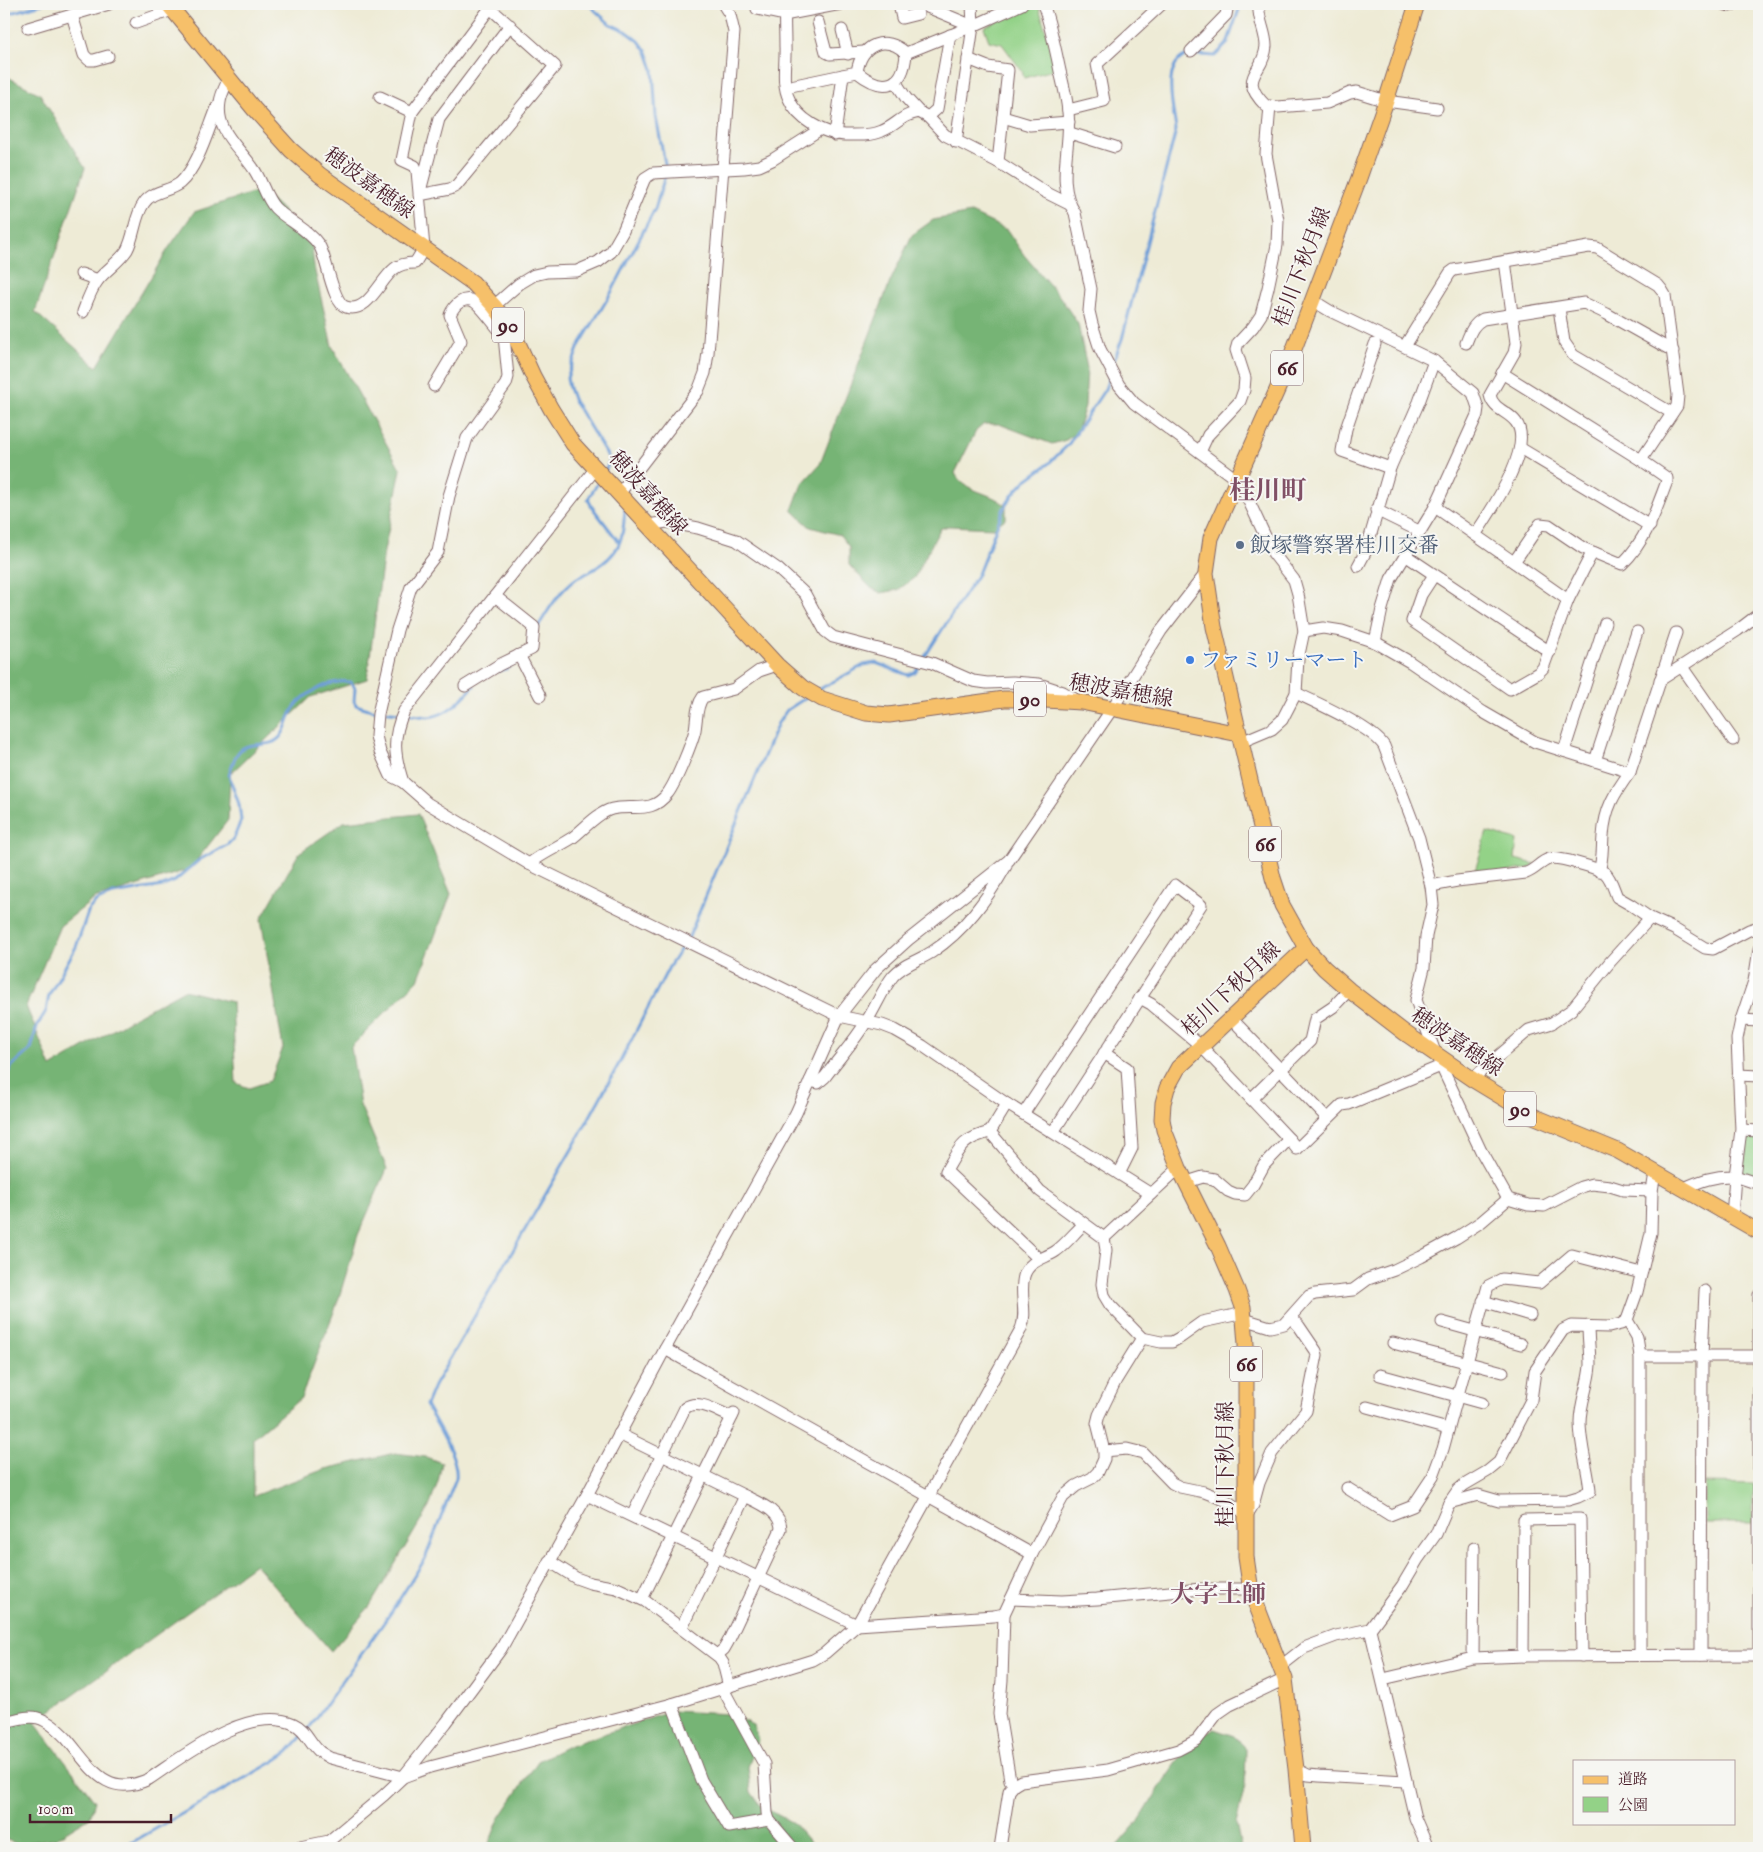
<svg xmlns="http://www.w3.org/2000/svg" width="1763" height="1852" viewBox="0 0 1763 1852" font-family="'IM FELL Double Pica','Noto Serif JP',serif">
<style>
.green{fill:#93d287;stroke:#6e7859}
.forest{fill:#76b474;stroke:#606a50}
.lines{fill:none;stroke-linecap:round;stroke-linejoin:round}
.stream{stroke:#6e9ed8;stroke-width:3}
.minor-casing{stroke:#836667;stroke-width:13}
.major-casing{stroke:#836667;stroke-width:17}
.minor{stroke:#fff;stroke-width:11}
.major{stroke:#f6c06b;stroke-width:15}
.service-dot{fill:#5c6f8a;stroke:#f6f6f2;stroke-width:2}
.shop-dot{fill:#3f7fe0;stroke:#f6f6f2;stroke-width:2}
.labels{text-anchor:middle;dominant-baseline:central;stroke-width:4;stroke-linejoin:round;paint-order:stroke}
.shield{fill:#f6f6f2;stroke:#7e6067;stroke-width:1}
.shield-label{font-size:20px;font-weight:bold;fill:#4a1f2b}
.street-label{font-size:21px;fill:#4a1f2b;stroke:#f6f6f2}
.service-label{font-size:21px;fill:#4e5e75;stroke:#f6f6f2;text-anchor:start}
.shop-label{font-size:21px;fill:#366cbe;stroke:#f6f6f2;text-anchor:start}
.quarter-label{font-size:24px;font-weight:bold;fill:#815066;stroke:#f6f6f2}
.district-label{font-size:26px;font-weight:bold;fill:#815066;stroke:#f6f6f2}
</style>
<rect width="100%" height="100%" fill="#f6f6f2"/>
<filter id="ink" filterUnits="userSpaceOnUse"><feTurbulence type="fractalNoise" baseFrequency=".02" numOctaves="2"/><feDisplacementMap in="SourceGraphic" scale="10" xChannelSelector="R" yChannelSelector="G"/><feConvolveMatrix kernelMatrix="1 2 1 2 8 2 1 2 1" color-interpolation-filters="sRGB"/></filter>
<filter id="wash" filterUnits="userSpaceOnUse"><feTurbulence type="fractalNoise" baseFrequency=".0096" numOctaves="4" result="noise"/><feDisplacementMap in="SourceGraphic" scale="20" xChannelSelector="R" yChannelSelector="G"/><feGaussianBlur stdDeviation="1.12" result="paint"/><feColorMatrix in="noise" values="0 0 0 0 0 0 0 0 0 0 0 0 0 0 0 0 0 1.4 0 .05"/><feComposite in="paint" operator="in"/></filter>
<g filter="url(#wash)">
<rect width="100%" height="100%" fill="#eeebd6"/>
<g class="green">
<polygon points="1031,4 1038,4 1057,69 1024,78 1022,71 1002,44 989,41 984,27"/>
<polygon points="1487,832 1517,840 1515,859 1535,864 1530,868 1473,877"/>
<polygon points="1749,1134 1759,1134 1759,1179 1742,1173"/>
<polygon points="1705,1483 1753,1484 1753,1523 1705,1523"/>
</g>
<g class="forest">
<polygon points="4,75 40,94 85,168 35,312 97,367 168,249 194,212 261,190 311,237 314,267 332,346 401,470 384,551 367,679 311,697 230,774 228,820 190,869 94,899 60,926 26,1006 51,1067 140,1014 184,990 232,1002 236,1083 249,1088 270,1081 283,1048 261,919 299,853 344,822 418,814 451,894 418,980 351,1047 360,1105 387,1169 358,1235 337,1304 301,1398 253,1438 253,1496 325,1469 395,1453 426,1457 442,1463 438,1482 429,1507 370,1606 331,1651 255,1564 35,1722 95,1801 90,1817 56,1838 18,1844 4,1839"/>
<path d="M971,213L1007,230L1024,255L1060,297L1078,324L1087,368L1085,406L1077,432L1066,440L1052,444L999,424H984L976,431L955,473C964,493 991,491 1006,506V518L994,528L948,526L940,529L914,578L898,590L881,593L871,588L849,565V547L840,535L810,527L792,510L802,484L820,464L890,282L912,235L933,220Z"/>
<polygon points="672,1711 729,1714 753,1725 758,1740 748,1767 751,1792 761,1806 793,1823 815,1848 487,1848 499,1819 538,1761 568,1746"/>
<polygon points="1214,1729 1234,1736 1246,1748 1245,1787 1236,1823 1241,1848 1115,1848 1141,1818 1165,1779 1196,1737"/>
</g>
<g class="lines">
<g class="stream">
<polyline points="588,4 610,24 626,31 639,41 647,52 653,69 656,117 666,169"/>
<polyline points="4,15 42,4"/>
<path d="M1112,366L1122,339L1176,130C1174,111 1160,63 1188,55C1195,53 1207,56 1215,56L1227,44L1241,4"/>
<polyline points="605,471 610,460 573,399 569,388 567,378 579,346 611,293 655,209 665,176"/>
<polyline points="599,481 588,499 592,507 619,542"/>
<path d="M538,627C548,610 560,590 577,578C581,576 586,574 591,571C621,554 623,540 625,507"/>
<polyline points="924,658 978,574 1004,508 1014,493 1025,481 1047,465 1068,445 1105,389 1110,375"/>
<polyline points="498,671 506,669 512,664"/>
<polyline points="816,691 864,665 876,663 908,675 915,672 921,663"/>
<polyline points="382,711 400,713"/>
<path d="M406,714C413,715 420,716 427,717C446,717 462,699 474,686"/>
<polyline points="688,939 778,723 787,710 807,697"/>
<path d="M4,1078L12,1066L31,1049L37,1026L46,1011L49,995L76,947L89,909L96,902L113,894L163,886L175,881L199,860L227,845L234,838L241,820L239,804L229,776C231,769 233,760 237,754C247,738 270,751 281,736C287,728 288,717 294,708C305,692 332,679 351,682L355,688L354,701L356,705L375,711"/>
<path d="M307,1731L392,1611L425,1559L456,1478C459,1457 436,1424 426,1405L434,1386L572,1149L621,1060L669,967L684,944"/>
<polyline points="122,1848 273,1762 288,1752 303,1735"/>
</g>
</g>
</g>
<g filter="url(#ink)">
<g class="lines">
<defs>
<g id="minor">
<path d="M785,4C784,18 785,32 785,46C786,63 781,83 789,99C797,119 824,134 844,135C856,135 872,136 882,131C897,125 901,115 919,112L928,117L945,135L998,162L1045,192L1069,204"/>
<polyline points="902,4 900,9 902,18 918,14"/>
<polyline points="920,4 973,26"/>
<path d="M1043,4C1051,26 1055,48 1060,71C1063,84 1067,98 1068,112C1072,147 1055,182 1075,213L1091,289L1089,311L1092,324L1100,349L1119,385L1134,403L1236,479L1245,493L1273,553L1294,580L1298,594L1304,631L1298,659L1296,693L1282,720L1272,729L1241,742"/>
<path d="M1259,4C1257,18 1266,32 1266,46C1264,75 1236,76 1266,106L1278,107L1327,103L1350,93L1357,92L1386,101L1437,108"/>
<polyline points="1723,4 1730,6 1734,4"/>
<polyline points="757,9 784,15 841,4"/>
<polyline points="72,15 84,55 89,60 94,60 108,56"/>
<polyline points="818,22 826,52 830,54 864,52"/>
<polyline points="136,23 172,10"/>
<polyline points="28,28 109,4"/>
<polyline points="842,30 848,54"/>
<polyline points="1191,51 1226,15 1228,4"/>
<polyline points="968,59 988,67 1008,70 998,162"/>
<path d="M857,72C883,93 904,88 906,53"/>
<path d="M229,78C226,85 221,94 220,102C215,131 239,147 253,168C262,180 265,197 275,208C288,221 308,229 319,245C327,257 332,303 346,307C368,314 380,280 394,269C400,264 408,263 415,263L424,248L417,171L415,166L402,160L412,112L490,8L555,66L456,186L450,189L419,195L439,119L510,25"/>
<polyline points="895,81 906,98 919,112"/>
<path d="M786,87L857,72C861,44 885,34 906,53L973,26L1022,4"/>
<polyline points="380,97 412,112"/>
<polyline points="1068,110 1104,101 1097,64 1162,4"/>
<polyline points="928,117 937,109 950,35"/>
<polyline points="1003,117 1030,125 1069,122"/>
<polyline points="1070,133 1115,147"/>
<polyline points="835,135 843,75"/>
<polyline points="956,142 973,26 972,4"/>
<polyline points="81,274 98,280"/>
<polyline points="1312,300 1330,311 1434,361 1473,393 1478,408 1477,415 1435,507 1391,579 1382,609 1375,642"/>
<polyline points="494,306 519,284 534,275 547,272 577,271 598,262 611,252 623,231 645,178 653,173 744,168 759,166 772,160 819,130"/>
<polyline points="1559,308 1564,342 1573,355 1672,413"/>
<path d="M83,312C87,301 91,289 98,280C107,269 119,262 127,250C135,235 134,217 144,203C153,190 169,192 180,183C198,167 208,130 217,108"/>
<polyline points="512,330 504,336 508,377 506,384 467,438 449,496 438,552 411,587 397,630 378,714 376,736 380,752 391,776 403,782 427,803 529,864 839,1016 882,1025 895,1030 923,1046 1007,1104 1151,1194"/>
<path d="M1466,343C1470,333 1473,324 1483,319L1584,303L1607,314L1673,351"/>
<polyline points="1375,344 1346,429 1342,451 1390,468"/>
<polyline points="1405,346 1450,273 1454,270 1589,247 1597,248 1658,285 1662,290 1665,295 1678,395 1677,406 1641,460"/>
<path d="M1502,373L1641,460L1667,478V481C1656,511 1645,542 1622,564L1583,548L1549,525L1540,524L1514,562"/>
<path d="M434,386L461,341L450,315C454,305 464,295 475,302C483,308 497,328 504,336"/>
<polyline points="1520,448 1650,526"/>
<polyline points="1200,452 1208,435 1240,401 1244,390 1245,378 1236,350 1238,343 1253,327 1261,315 1268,288 1277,245 1278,220 1266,154 1270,106"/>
<polyline points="619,494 698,391 705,373 708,353 734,32 730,15 723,4"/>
<polyline points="1435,507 1568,600"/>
<polyline points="1376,510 1419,531"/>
<polyline points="648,525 667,522 698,528 736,540 778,569 805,594 825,631 833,637 932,663 973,681 987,683 1013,682 1039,684 1063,692 1078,701"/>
<path d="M1475,535C1489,514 1535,447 1516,422C1508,411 1493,410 1490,395L1514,353L1516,343L1505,261"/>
<polyline points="1405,555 1550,652"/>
<polyline points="1358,566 1366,551 1390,468 1419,402 1434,361"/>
<polyline points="1434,575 1421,595 1412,621 1510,689 1538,673 1543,668 1568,600 1590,557 1595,553"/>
<polyline points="1304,631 1323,628 1342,631 1375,642 1410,662 1483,712 1535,742 1630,772 1676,633"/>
<polyline points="519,655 540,696"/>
<polyline points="1682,667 1733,740"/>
<polyline points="1660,680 1738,630 1759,614"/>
<polyline points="465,686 499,665 532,649 534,627 495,596"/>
<path d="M1296,693C1317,703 1372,727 1384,746L1419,838L1431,886L1433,905L1426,936L1424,968L1416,1000L1436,1055L1481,1151L1508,1199L1528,1205L1544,1206L1581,1187L1592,1184L1610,1186L1623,1190L1652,1191"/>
<polyline points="1564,751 1605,623"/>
<polyline points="1595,761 1637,632"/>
<path d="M403,782C394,755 392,737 404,711L596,468"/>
<path d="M529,864C543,853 558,847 572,838C584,829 597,813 612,809C634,804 651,815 668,793C676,782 692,743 695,730C697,718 696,706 703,697L734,689L759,671L777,665"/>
<path d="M1599,871C1603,860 1602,848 1603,836C1605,808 1614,794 1630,772"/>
<path d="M1431,886L1457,881L1526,873C1535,870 1540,862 1549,859C1557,856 1597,868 1605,873C1611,878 1614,890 1617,897L1631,905L1650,918L1674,929L1705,948L1713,949L1749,930L1759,927"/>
<polyline points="1140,998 1151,1004 1201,1046 1289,1139"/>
<polyline points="1231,1018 1327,1118"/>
<polyline points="1741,1020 1759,1021"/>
<polyline points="1104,1053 1127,1068 1132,1148 1119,1174"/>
<polyline points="1738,1075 1759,1076"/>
<polyline points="1472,1079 1529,1030 1552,1023 1571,1010 1610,962 1650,918"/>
<path d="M810,1081L818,1083L825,1077C838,1059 854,1042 866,1022C876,1007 882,990 893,976C905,963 918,961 932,952C965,930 987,899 1006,866"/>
<polyline points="1251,1099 1310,1041 1315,1019 1333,1007 1349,990"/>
<polyline points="1007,1104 990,1132 1040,1191 1104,1238 1106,1250 1102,1284 1104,1295 1110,1305 1142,1338 1161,1342 1172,1342 1181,1337 1202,1322 1244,1313"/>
<polyline points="1024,1113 1175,885 1201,905 1053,1132"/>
<polyline points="1741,1130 1759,1131"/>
<path d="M990,1132C962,1139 960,1147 946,1171L1039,1259"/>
<polyline points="1187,1182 1203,1177 1214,1179 1228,1191 1235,1194 1245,1195 1253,1185 1264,1165 1289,1139 1297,1149 1342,1105 1349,1104 1441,1066"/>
<path d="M1682,1189C1700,1181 1715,1175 1735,1176L1741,1130L1737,1039L1741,1020L1754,981L1759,949"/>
<polyline points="1732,1217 1735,1176 1759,1184"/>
<polyline points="1104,1238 1179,1168"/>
<polyline points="1759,1295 1759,1655"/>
<polyline points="1483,1301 1530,1315"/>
<polyline points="1244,1319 1270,1327 1284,1324 1309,1296 1315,1294 1353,1290 1368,1279 1394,1270 1421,1257 1456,1238 1481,1222 1508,1199"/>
<polyline points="1627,1320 1637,1337 1640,1356 1640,1655"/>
<polyline points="1442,1322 1521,1344"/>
<polyline points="1393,1343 1503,1372"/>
<polyline points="665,1349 1032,1554"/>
<polyline points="1640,1356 1759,1356"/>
<polyline points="1380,1375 1482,1403"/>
<polyline points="1367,1407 1448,1429"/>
<polyline points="619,1434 745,1496 682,1627"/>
<polyline points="1104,1451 1127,1449 1143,1453 1172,1483 1180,1487 1204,1492 1227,1501 1247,1515 1253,1505 1259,1483 1272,1453 1306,1411 1317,1355 1316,1351 1299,1326 1291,1318"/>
<polyline points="1347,1488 1390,1515 1413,1506 1433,1476 1443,1449 1488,1286 1502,1279 1539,1283 1572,1255 1641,1273"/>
<polyline points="587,1495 857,1625 994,1616 1004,1614"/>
<path d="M1449,1503L1478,1495L1499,1501L1568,1500L1578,1497L1590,1491C1588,1468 1580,1446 1580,1422C1580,1403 1589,1384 1590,1365C1590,1352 1588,1339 1588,1326"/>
<path d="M632,1516L685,1408C698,1398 718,1412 732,1417"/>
<polyline points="549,1561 576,1578 590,1583 617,1588 645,1601 719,1657 723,1663 729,1687"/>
<polyline points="642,1599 734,1413"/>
<polyline points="1011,1599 1062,1601 1097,1599 1201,1589 1243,1589 1250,1587"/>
<polyline points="1370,1629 1415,1818 1428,1848"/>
<path d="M717,1655L724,1649L728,1642L781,1529C781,1511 759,1503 745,1496"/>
<polyline points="1701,1655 1702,1356 1705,1291"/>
<polyline points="1523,1656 1524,1520 1580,1519 1582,1656"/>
<polyline points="1473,1658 1474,1548"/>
<polyline points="1281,1666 1304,1648 1336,1636 1370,1629 1402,1586 1418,1559 1436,1534 1449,1503 1458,1490 1464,1485 1488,1471 1499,1462 1531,1400 1535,1371 1563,1330 1571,1326 1609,1327 1621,1324 1627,1320 1637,1292 1651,1233 1652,1191 1655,1173"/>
<polyline points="1383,1679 1473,1658 1523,1656 1759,1655"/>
<polyline points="723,1689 764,1764 767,1813 769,1820 793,1848"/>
<polyline points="672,1704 701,1780 729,1827 769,1820"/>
<path d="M4,1722C14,1720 28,1715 38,1718C49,1721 58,1730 66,1738C91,1767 106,1799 149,1779C185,1755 249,1704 294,1724C306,1729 310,1744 320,1752C323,1754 326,1756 330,1758L403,1777L430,1767L672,1704L813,1660L825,1653L857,1625L1021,1329C1028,1312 1019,1294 1024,1276C1029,1260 1044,1259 1056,1251C1066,1244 1075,1232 1084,1224"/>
<polyline points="1296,1769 1308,1775 1319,1776 1405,1781"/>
<polyline points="1014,1785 1010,1780 999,1714 1002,1680 1004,1614 1032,1554 1063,1497 1076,1486 1092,1478 1098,1472 1104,1459 1104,1451 1097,1423 1099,1415 1116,1380 1142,1338"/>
<polyline points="295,1848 329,1841 384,1795 403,1777 446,1723 501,1649 587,1495 665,1349 796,1113 839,1016 876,969 908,940 1009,860 1112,709 1161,631 1206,573"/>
<polyline points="1000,1848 1009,1791 1014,1785 1021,1781 1108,1770 1178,1750 1197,1740 1217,1714 1230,1705 1285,1679"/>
</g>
<g id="major">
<polyline points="168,4 254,109 291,150 320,175 473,283 494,306 512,330 533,376 551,409 573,444 777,665 803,688 822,699 866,713 889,715 1004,699 1027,699 1081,702 1239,734"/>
<polyline points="1417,4 1386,101 1359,178 1286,370 1211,538 1206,573 1214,627 1273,878 1282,905 1306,948 1324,968 1349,990 1405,1033 1472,1079 1533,1116 1618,1151 1759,1232"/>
<polyline points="1303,1848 1296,1769 1285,1679 1251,1591 1246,1557 1246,1344 1243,1307 1237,1290 1218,1246 1179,1168 1164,1130 1162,1119 1163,1103 1167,1088 1178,1068 1306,948"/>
</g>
</defs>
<use href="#minor" class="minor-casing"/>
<use href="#major" class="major-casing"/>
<use href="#minor" class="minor"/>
<use href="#major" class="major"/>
</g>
</g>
<circle class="service-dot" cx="1240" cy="545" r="5"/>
<circle class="shop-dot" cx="1190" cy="660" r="5"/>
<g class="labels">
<g class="shield">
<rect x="492" y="307.5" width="32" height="35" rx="4"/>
<rect x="1271" y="350.5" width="32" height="35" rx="4"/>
<rect x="1014" y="681.5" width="32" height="35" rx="4"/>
<rect x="1249" y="826.5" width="32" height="35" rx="4"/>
<rect x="1504" y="1091.5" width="32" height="35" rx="4"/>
<rect x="1230" y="1346.5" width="32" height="35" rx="4"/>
</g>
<g class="shield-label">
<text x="508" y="325">90</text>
<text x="1287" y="368">66</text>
<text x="1030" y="699">90</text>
<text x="1265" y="844">66</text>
<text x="1520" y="1109">90</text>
<text x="1246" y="1364">66</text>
</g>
<g class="street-label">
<text transform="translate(369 183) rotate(36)">穂波嘉穂線</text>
<text transform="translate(1302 267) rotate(-69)">桂川下秋月線</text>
<text transform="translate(648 493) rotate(48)">穂波嘉穂線</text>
<text transform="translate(1121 691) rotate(10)">穂波嘉穂線</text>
<text transform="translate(1231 989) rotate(-43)">桂川下秋月線</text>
<text transform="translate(1457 1042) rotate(34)">穂波嘉穂線</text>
<text transform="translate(1225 1464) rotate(-90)">桂川下秋月線</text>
</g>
<g class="service-label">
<text x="1250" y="545">飯塚警察署桂川交番</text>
</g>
<g class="shop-label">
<text x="1200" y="660">ファミリーマート</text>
</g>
<g class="quarter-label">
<text x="1218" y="1594">大字土師</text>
</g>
<g class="district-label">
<text x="1268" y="491">桂川町</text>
</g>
</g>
<rect width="1763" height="1852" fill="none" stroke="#f6f6f2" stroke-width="20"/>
<rect x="1573" y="1760" width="162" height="65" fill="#f6f6f2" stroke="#b1a0a2"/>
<rect x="1583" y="1776" width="25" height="8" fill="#f6c06b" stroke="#b1a0a2"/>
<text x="1618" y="1784" font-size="15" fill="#4a1f2b">道路</text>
<rect x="1583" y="1797" width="25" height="15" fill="#93d287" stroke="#b1a0a2"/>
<text x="1618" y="1810" font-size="15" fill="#4a1f2b">公園</text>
<path d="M30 1814v8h141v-8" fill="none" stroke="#4a1f2b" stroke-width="2.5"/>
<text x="38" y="1814" font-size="15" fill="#4a1f2b" stroke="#f6f6f2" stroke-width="4" paint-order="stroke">100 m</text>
</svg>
